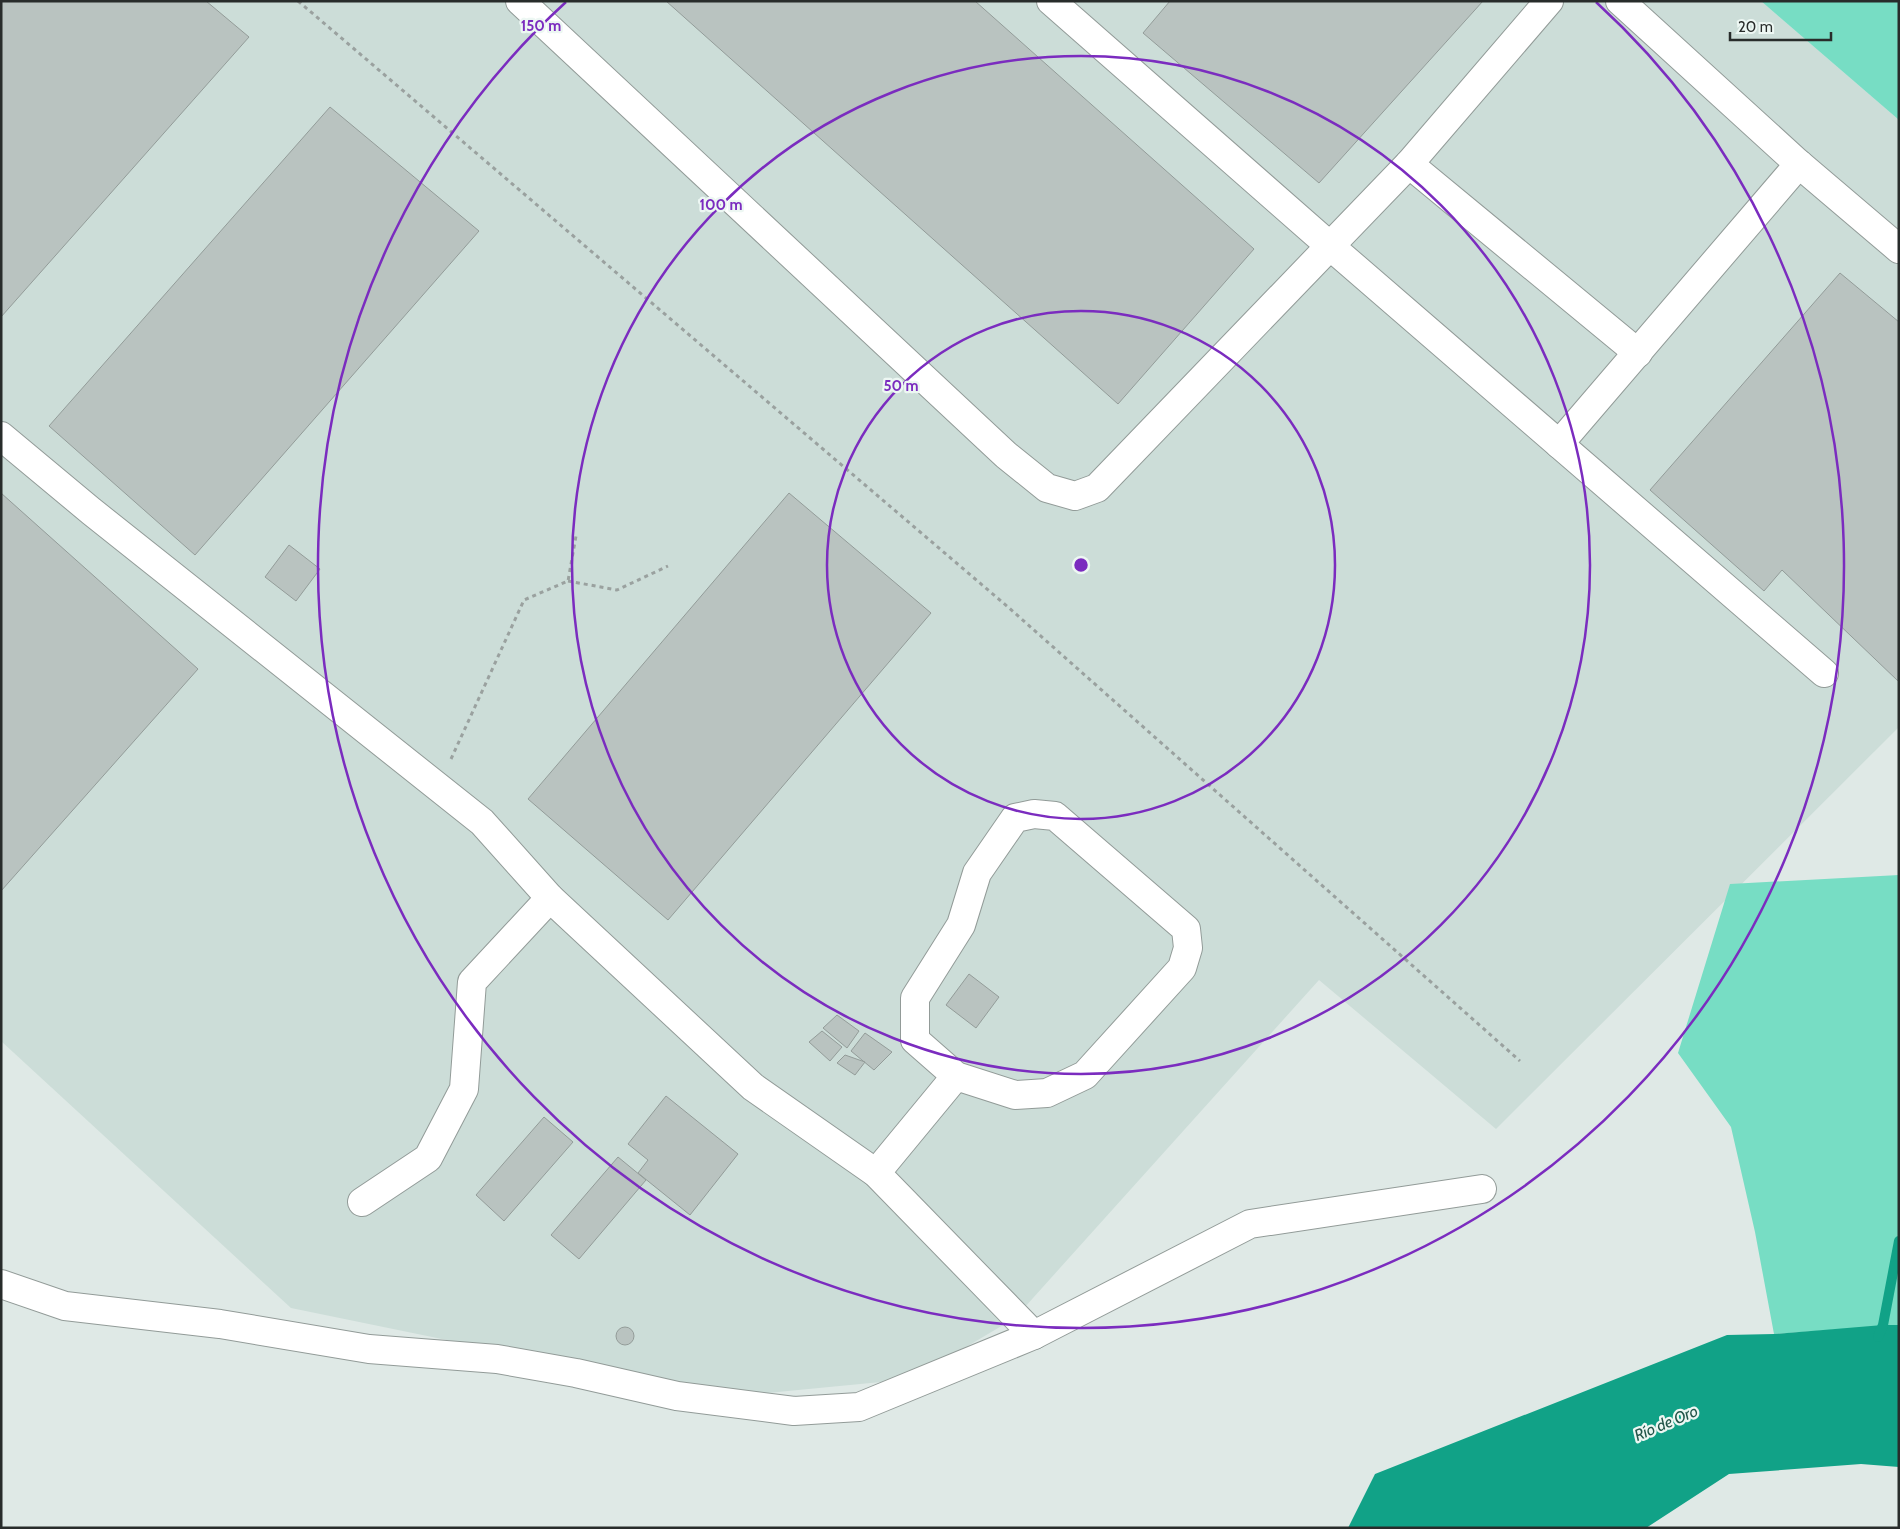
<svg xmlns="http://www.w3.org/2000/svg" width="1900" height="1529" viewBox="0 0 1900 1529" font-family="Cabin,sans-serif">
<style>
.built{fill:#ccddd8}
.green{fill:#77ddc4}
.water{fill:#11a287}
.lines{fill:none;stroke-linecap:round;stroke-linejoin:round}
.stream{stroke:#11a287;stroke-width:10}
.building{fill:#b9c3c0;stroke:#939c99}
.minor-casing{stroke:#929b98;stroke-width:30}
.path{stroke:#9aa19f;stroke-width:3;stroke-dasharray:4 4;stroke-linecap:butt}
.minor{stroke:#fff;stroke-width:28}
.ring{fill:none;stroke:#7b2cbf;stroke-width:2.5}
.labels{text-anchor:middle;dominant-baseline:central;stroke-width:4.5;stroke-linejoin:round;paint-order:stroke}
.water-label{font-size:16px;font-style:italic;fill:#225549;stroke:#edf7f3}
.centre{fill:#7b2cbf;stroke:#edf7f3;stroke-width:2.5}
.ring-label{font-size:15px;text-anchor:middle;font-weight:bold;fill:#7b2cbf;stroke:#edf7f3;stroke-width:4.5;stroke-linejoin:round;paint-order:stroke}
</style>
<rect width="100%" height="100%" fill="#dfe9e6"/>
<polygon class="built" points="1,1 1761,1 1899,120 1899,727 1496,1129 1319,980 1015,1318 912,1379 725,1397 291,1308 1,1041"/>
<g class="green">
<polygon points="1761,1 1899,1 1899,120"/>
<polygon points="1899,875 1899,1325 1774,1334 1755,1232 1731,1127 1678,1053 1730,884"/>
</g>
<polygon class="water" points="1883,1325 1899,1325 1899,1467 1861,1464 1729,1474 1646,1528 1348,1528 1375,1474 1727,1335 1774,1334"/>
<g class="lines">
<polyline class="stream" points="1878,1337 1883,1325 1899,1241"/>
</g>
<g class="building">
<polygon points="1,1 206,1 249,37 1,317"/>
<polygon points="666,1 975,1 1254,249 1118,404"/>
<polygon points="1170,1 1483,1 1319,183 1143,33"/>
<polygon points="330,107 479,231 195,555 49,426"/>
<polygon points="1840,273 1899,322 1898,681 1782,570 1764,591 1650,490"/>
<polygon points="1,493 198,669 1,891"/>
<polygon points="789,493 931,613 668,920 528,799"/>
<polygon points="289,545 320,569 296,601 265,577"/>
<polygon points="969,974 999,997 976,1028 946,1005"/>
<polygon points="837,1015 859,1031 847,1048 823,1028"/>
<polygon points="822,1031 842,1047 830,1061 809,1042"/>
<polygon points="865,1033 892,1052 874,1070 851,1051"/>
<polygon points="845,1055 865,1062 855,1075 837,1063"/>
<polygon points="666,1096 738,1154 690,1215 638,1173 648,1160 628,1144"/>
<polygon points="544,1117 573,1142 504,1221 476,1195"/>
<polygon points="618,1157 646,1180 579,1259 551,1235"/>
<circle cx="625" cy="1336" r="9"/>
</g>
<g class="lines">
<defs>
<g id="minor">
<polyline points="520,1 1006,455 1047,488 1075,496 1097,488 1330,246 1051,1"/>
<polyline points="1549,1 1409,164 1330,246 1824,673"/>
<polyline points="1620,1 1799,164 1899,249"/>
<polyline points="1409,164 1638,353"/>
<polyline points="1,436 91,511 482,822 550,898 753,1087 876,1173 1034,1335"/>
<polyline points="1559,444 1799,164"/>
<polygon points="1034,814 1055,816 1186,929 1188,948 1182,968 1085,1075 1047,1093 1015,1095 956,1076 915,1040 915,998 961,925 977,873 1015,818"/>
<polyline points="876,1173 956,1076"/>
<polyline points="362,1202 428,1158 464,1089 472,982 550,898"/>
<polyline points="1,1284 65,1306 220,1324 369,1349 497,1359 576,1373 677,1396 794,1411 859,1407 1034,1335 1250,1224 1482,1189"/>
</g>
</defs>
<use href="#minor" class="minor-casing"/>
<g class="path">
<polyline points="298,1 1008,607 1520,1061"/>
<polyline points="568,581 617,590 668,566"/>
<polyline points="451,759 524,600 568,581 576,536"/>
</g>
<use href="#minor" class="minor"/>
</g>
<g class="ring">
<circle cx="1081" cy="565" r="254"/>
<circle cx="1081" cy="565" r="509"/>
<path d="M1596 2A763 763 0 1 1 566 2"/>
</g>
<g class="labels">
<g class="water-label">
<text transform="translate(1666 1423) rotate(-23)">Río de Oro</text>
</g>
</g>
<circle cx="1081" cy="565" r="8" class="centre"/>
<g class="ring-label">
<text x="541" y="31">150 m</text>
<text x="721" y="210">100 m</text>
<text x="901" y="391">50 m</text>
</g>
<rect width="1900" height="1529" fill="none" stroke="#282c2b" stroke-width="5"/>
<path d="M1730 32v8h101v-8" fill="none" stroke="#282c2b" stroke-width="2.5"/>
<text x="1738" y="32" font-size="15" fill="#282c2b" stroke="#edf7f3" stroke-width="4" paint-order="stroke">20 m</text>
</svg>
